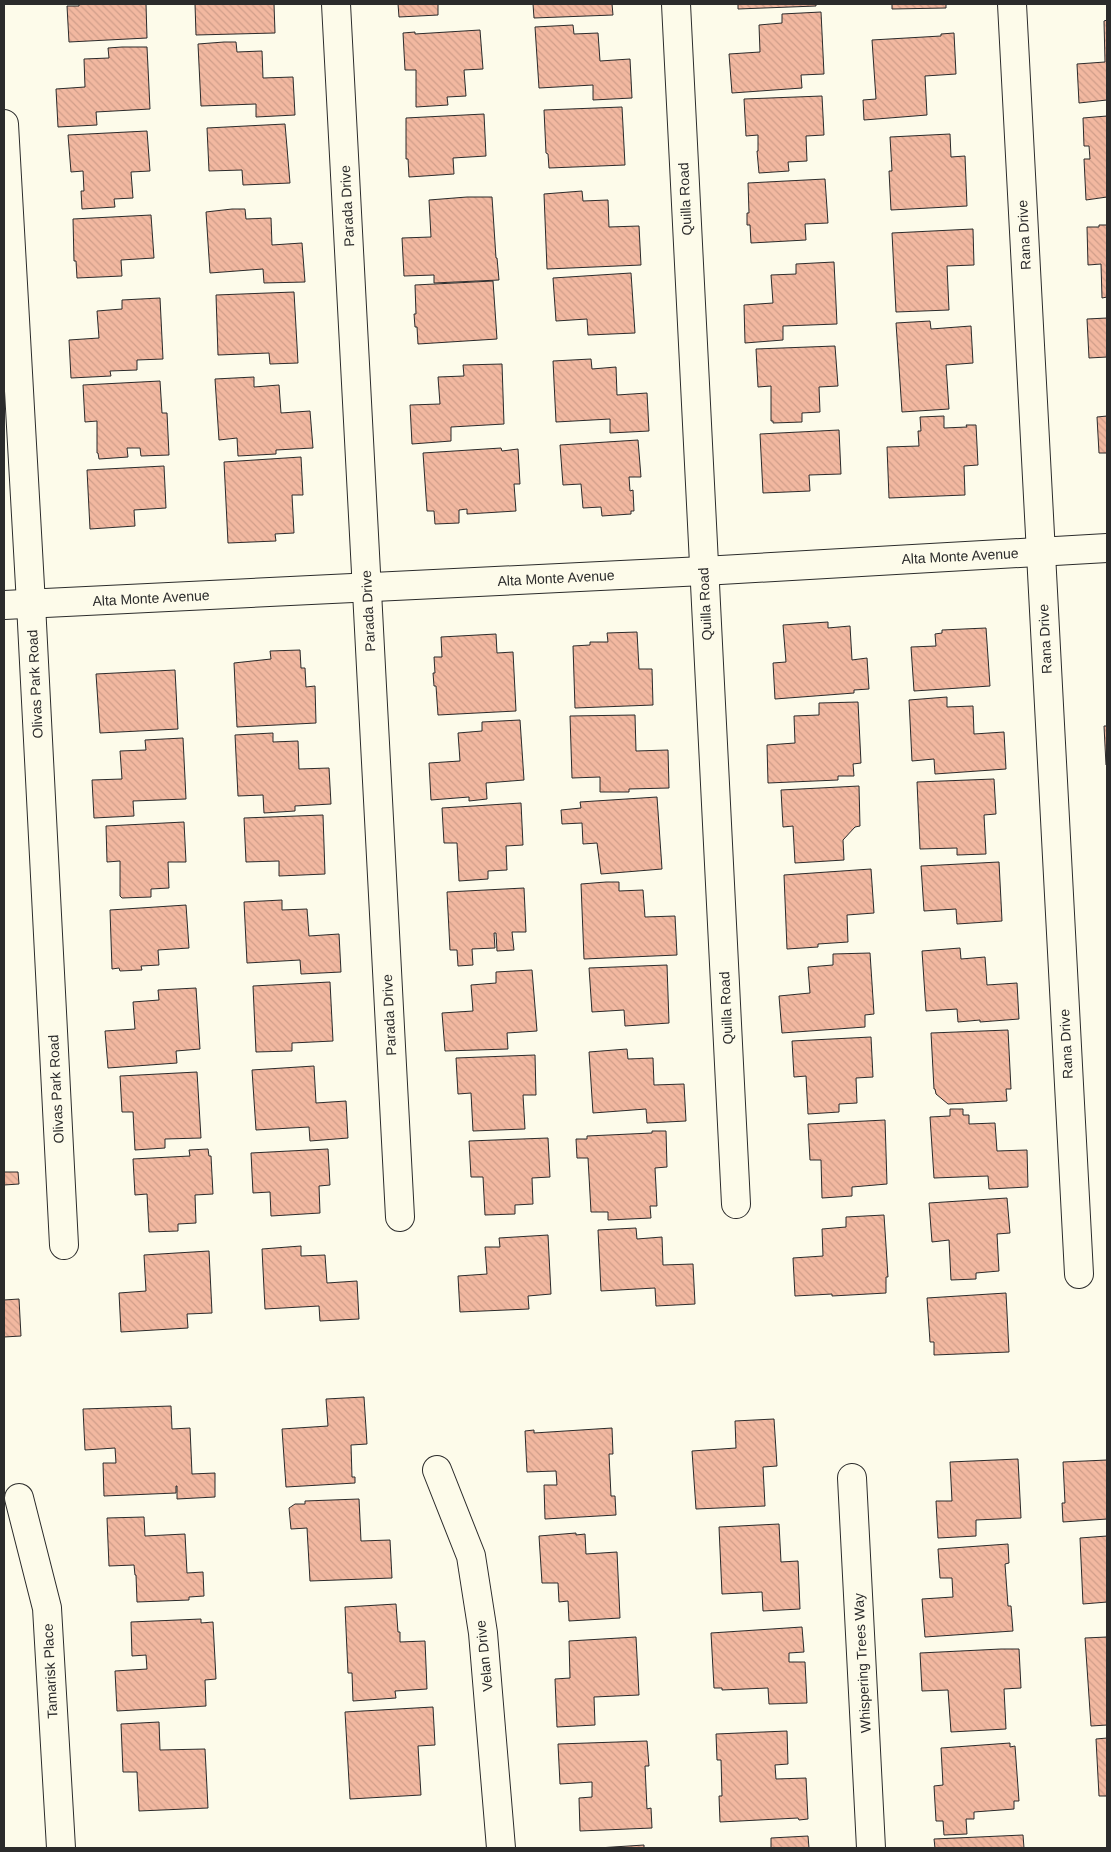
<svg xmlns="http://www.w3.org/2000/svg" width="1111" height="1852" viewBox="0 0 1111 1852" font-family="Arial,sans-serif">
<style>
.building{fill:url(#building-back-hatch);stroke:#2b2b2b}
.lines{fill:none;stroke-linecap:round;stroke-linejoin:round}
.street-casing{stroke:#2b2b2b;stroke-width:30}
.street{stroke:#fdfbea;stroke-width:28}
.labels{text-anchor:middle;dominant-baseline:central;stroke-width:4;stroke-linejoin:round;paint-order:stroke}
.street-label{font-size:14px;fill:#2b2b2b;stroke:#fdfbea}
</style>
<defs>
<pattern id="building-back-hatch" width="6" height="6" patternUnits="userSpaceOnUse" patternTransform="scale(1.25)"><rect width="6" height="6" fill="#f2b8a0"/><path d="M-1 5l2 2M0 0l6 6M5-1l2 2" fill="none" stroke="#d09e8a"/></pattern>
</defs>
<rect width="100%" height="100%" fill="#fdfbea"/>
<g class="building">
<polygon points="79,4 146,4 147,38 69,42 67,6 79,6"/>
<polygon points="195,4 274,4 275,33 196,35"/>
<polygon points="398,4 438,4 438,15 399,17"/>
<polygon points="533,4 612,4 613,15 534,18"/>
<polygon points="738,4 816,4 816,6 738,9"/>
<polygon points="892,4 946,4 946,8 892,9"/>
<polygon points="821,12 824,74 801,75 802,88 732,93 729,54 760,52 759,25 782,23 782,14"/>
<polygon points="1107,20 1107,100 1079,103 1077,64 1105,62 1104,21"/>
<polygon points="573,25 574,34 598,33 600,61 630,59 632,98 593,100 593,85 539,88 535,27"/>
<polygon points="480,30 483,69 464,70 466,96 447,97 448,105 416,107 416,70 405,70 403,33 415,32 415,34"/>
<polygon points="954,33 956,74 925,76 927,115 864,120 863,100 876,99 872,40 941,36 941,34"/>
<polygon points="224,42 236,42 237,52 262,51 263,78 293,77 295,115 256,117 256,104 201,106 198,44"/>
<polygon points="122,47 147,47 150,109 96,112 97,125 58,127 56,89 85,87 84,59 109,58 108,48"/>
<polygon points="822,96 824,135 806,136 807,161 788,162 789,171 759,173 757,151 758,151 758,135 746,136 744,99"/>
<polygon points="622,107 625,165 549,168 548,154 546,153 544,110"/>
<polygon points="484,114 486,156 453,158 454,174 409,177 408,159 406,159 406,118"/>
<polygon points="1107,116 1107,197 1086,200 1084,159 1090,159 1089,146 1084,146 1083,118"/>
<polygon points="285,124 290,183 243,185 242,170 209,171 207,128"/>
<polygon points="147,131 150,171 131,172 133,198 114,199 115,207 82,209 81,191 84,191 83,171 71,172 68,135"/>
<polygon points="950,134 951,157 965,156 967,206 891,210 889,171 892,171 890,137"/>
<polygon points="825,179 828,223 805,224 806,240 751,243 750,225 747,225 747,213 749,213 748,183"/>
<polygon points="582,191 583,201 608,200 609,227 639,226 641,265 547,269 544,194"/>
<polygon points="467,197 492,197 496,258 497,258 499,280 434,283 434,275 404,276 402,238 431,237 429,200"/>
<polygon points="232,209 245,209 246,219 271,218 272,245 302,243 305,282 264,283 263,269 210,273 206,212"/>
<polygon points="151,215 154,258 121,260 122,276 77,278 76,261 74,261 73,219"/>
<polygon points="1099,225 1107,225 1107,297 1102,298 1101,264 1088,265 1087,227 1099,227"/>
<polygon points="973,229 974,265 947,266 949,310 896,312 892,233"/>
<polygon points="834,262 837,324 783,326 783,340 745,343 744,305 773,303 771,275 796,274 796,264"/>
<polygon points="631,273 635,333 588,335 587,319 556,321 553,278"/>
<polygon points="493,281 497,339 418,344 417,327 415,327 414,314 416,314 415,285"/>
<polygon points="294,292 298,363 270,364 269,353 218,355 216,295"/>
<polygon points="160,298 163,359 137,360 137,370 110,371 111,376 71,378 69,340 99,338 97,311 122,309 122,300"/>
<polygon points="1107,318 1107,357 1089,358 1087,319"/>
<polygon points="930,321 931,329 971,326 973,363 946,365 949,409 902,412 896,323"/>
<polygon points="835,346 838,386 819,387 820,412 802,413 802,422 773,423 773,421 771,421 771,386 758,387 756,349"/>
<polygon points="591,359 592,369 616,367 617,395 647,393 649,431 610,433 610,419 556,422 553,361"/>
<polygon points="502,364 504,424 451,427 451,441 412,444 410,405 440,404 438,377 464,376 463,365"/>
<polygon points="254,377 254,387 279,385 281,413 310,411 313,448 276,450 276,454 238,456 237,438 219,440 215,379"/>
<polygon points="160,381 162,413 167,413 169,455 141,456 140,448 127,448 128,457 99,459 98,453 97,453 97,421 85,422 83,385"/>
<polygon points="944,416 944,428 967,427 966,425 976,425 978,465 964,466 965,495 889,498 887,447 919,446 918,431 921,431 920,417"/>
<polygon points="1107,416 1107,453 1099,453 1097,417"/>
<polygon points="839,430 841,474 809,475 810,491 763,493 760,434"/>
<polygon points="638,440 641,477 629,477 630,491 633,490 634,511 631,511 631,514 602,516 601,507 583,508 581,484 563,485 560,445"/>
<polygon points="501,448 502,451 518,449 520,484 514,484 516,511 467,514 467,509 459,510 459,523 435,524 434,511 427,511 423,453"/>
<polygon points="301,457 303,495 292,495 294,533 275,534 276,541 228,543 224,462"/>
<polygon points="164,466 166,508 134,510 135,526 90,529 87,470"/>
<polygon points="828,622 828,628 850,626 852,660 867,658 869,689 854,690 854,693 775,699 773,663 786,662 783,625"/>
<polygon points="986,628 990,686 914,691 911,647 936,646 935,634 942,633 942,630"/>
<polygon points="637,632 639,669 652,669 653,705 575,708 573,646 590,645 590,642 608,642 607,633"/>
<polygon points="496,634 497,653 513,652 516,711 438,715 436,686 434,686 433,673 435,673 434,657 442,657 441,637"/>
<polygon points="300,650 301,668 305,668 306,687 315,686 316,723 237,727 234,663 271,659 270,651"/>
<polygon points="175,670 178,729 100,733 96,674"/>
<polygon points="947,697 947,707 973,706 974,734 1004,732 1006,769 935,774 934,759 912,761 909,700"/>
<polygon points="858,702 861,763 853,764 854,776 838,776 838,780 768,783 767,745 795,743 794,716 819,715 819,703"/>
<polygon points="635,715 636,751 668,750 669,788 629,789 629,792 600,792 600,777 572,778 570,716"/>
<polygon points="520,720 524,780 486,783 487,799 469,801 469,797 431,800 429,763 460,761 458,733 482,731 482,722"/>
<polygon points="1104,726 1107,726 1107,765 1106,765"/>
<polygon points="273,733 273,742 298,741 299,769 329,768 331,804 295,806 295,811 264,813 263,795 238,796 235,735"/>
<polygon points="183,738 186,799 133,801 134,816 94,818 92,780 122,779 120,751 146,750 145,740"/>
<polygon points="994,779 996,814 984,815 986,854 957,855 957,848 920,849 917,782"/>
<polygon points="859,786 860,826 855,827 843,840 844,860 795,863 793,826 783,827 781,790"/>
<polygon points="657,797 662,869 601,874 597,843 583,844 582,823 562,824 561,810 581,808 580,802"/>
<polygon points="521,803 523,845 506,846 507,870 488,871 488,879 459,881 457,843 444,843 442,808"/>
<polygon points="323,815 325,874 279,876 279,861 246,862 244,818"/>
<polygon points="184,822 186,862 168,862 169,888 151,889 151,897 122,898 120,896 120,861 107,862 106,826"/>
<polygon points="999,862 1002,921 957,924 956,909 924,911 921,866"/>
<polygon points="871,869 874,913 847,915 848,942 818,944 818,947 787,949 784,875"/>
<polygon points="606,882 619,882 619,891 643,890 645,917 675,916 677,955 584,959 581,884"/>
<polygon points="524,888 526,932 512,932 514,950 497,951 496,933 494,933 495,948 472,949 473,965 458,966 457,950 450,950 447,892"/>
<polygon points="282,900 282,910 307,909 309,936 339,934 341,972 301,974 300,960 247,963 244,902"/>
<polygon points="186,905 189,948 158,950 159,965 141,966 142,970 120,971 119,968 112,969 110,910"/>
<polygon points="960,948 961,959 985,957 987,985 1017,983 1019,1019 980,1022 980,1020 958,1022 957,1009 926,1011 922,951"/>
<polygon points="870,953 874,1014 865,1015 865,1027 782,1033 779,996 810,993 808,967 833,965 833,954"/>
<polygon points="667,965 669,1023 625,1026 624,1010 592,1012 589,968"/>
<polygon points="532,970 537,1031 507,1033 508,1049 445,1051 442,1013 473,1011 471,985 496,983 496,972"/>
<polygon points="330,982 333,1041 292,1043 292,1051 256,1052 253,986"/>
<polygon points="196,988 200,1049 176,1051 177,1063 108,1068 105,1031 135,1029 133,1002 159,1000 158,990"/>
<polygon points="1008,1030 1011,1089 1006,1089 1007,1101 948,1104 936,1094 935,1089 934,1089 931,1033"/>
<polygon points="871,1037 873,1077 856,1078 857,1103 839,1104 839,1112 808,1114 806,1076 794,1077 792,1041"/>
<polygon points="627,1049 628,1059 653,1058 654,1085 684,1084 686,1121 647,1123 646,1109 593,1113 589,1052"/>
<polygon points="535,1055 536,1095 523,1095 525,1129 473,1131 471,1093 458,1094 456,1058"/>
<polygon points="314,1066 316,1103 346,1101 348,1138 310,1141 309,1127 256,1130 252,1070"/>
<polygon points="197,1072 201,1138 165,1139 165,1148 135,1150 133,1112 122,1112 120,1076"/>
<polygon points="950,1109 963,1109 963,1115 969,1115 969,1124 995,1123 997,1151 1027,1150 1028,1187 989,1189 988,1176 934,1178 930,1117 950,1116"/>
<polygon points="885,1120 887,1184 852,1187 852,1196 822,1198 821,1160 810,1160 808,1124"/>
<polygon points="652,1131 666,1131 667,1167 655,1168 657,1206 650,1206 651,1218 608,1220 608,1212 591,1212 588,1158 577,1158 576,1139 587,1139 587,1136 652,1133"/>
<polygon points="548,1138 550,1177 532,1178 533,1204 515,1205 515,1214 485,1215 483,1177 471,1177 469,1141"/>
<polygon points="208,1149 209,1156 211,1156 213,1194 195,1195 196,1223 178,1224 178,1231 149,1232 147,1194 135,1195 133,1159 190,1156 189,1150"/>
<polygon points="328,1149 330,1185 319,1186 320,1213 271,1216 270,1192 253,1193 251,1153"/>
<polygon points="4,1172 18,1172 19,1184 4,1185"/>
<polygon points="1007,1198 1010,1233 997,1234 999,1271 976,1273 976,1279 951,1280 949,1240 932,1242 929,1203"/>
<polygon points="884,1215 888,1277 886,1277 886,1293 832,1296 832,1294 795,1296 793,1258 823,1256 822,1229 846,1227 846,1217"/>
<polygon points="636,1228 637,1239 662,1237 663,1265 693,1264 695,1304 656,1306 655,1288 601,1291 598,1230"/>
<polygon points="548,1235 551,1294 528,1296 529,1309 460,1312 458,1276 487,1274 485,1247 500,1247 499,1238"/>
<polygon points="301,1246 301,1256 325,1255 327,1283 357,1281 359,1319 320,1321 319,1306 265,1309 262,1249"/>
<polygon points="209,1251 212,1313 187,1314 188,1328 121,1332 119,1293 146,1291 144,1255"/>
<polygon points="1006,1293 1009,1352 934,1355 934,1342 930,1342 927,1298"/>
<polygon points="19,1299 21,1336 4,1337 4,1300"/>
<polygon points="364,1397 367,1444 351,1445 352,1477 355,1477 355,1483 286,1487 282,1429 328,1426 326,1399"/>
<polygon points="171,1406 172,1429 190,1428 192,1474 215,1473 215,1497 177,1499 177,1486 176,1486 176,1493 104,1496 103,1463 116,1463 115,1448 85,1450 83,1409"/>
<polygon points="774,1419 777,1466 763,1467 765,1506 696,1509 692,1451 736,1448 735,1421"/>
<polygon points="612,1428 613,1454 609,1454 611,1496 615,1496 616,1515 545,1519 544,1485 557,1485 556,1471 527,1472 525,1431 534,1430 534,1433"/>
<polygon points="1018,1459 1021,1518 976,1520 976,1536 938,1538 936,1501 952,1501 950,1462"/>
<polygon points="1107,1460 1107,1519 1063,1522 1062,1503 1065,1503 1063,1462"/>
<polygon points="359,1499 361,1541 390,1540 392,1578 310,1581 307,1528 291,1529 289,1508 295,1504 305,1504 305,1501"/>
<polygon points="144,1517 145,1536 185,1534 187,1573 203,1572 204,1596 189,1597 189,1600 137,1602 136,1575 135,1575 134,1565 109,1566 107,1518"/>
<polygon points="779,1524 781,1562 798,1561 800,1609 763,1611 762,1592 722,1594 719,1527"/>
<polygon points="576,1533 576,1535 585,1534 586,1554 617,1552 620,1618 569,1621 568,1601 559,1602 558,1583 542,1583 539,1536"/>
<polygon points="1107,1536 1107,1602 1083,1604 1080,1538"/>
<polygon points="1008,1544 1009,1563 1005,1564 1008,1606 1011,1606 1013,1631 925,1637 922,1599 953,1597 952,1578 940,1578 938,1549"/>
<polygon points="396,1604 398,1632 400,1632 400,1642 425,1641 427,1689 395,1691 396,1698 353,1701 352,1673 348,1673 345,1607"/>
<polygon points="201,1619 201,1623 213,1622 216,1679 205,1680 206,1706 117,1711 115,1671 147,1669 146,1655 132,1656 131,1622"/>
<polygon points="802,1627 804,1652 789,1653 789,1662 805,1662 807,1703 769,1704 768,1688 722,1690 722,1688 714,1688 711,1633"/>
<polygon points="636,1637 639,1695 594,1697 595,1725 557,1727 555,1679 570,1678 569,1641"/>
<polygon points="1107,1637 1107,1725 1091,1726 1085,1638"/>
<polygon points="1001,1649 1019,1649 1021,1688 1004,1689 1006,1729 951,1732 948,1690 922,1691 920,1653"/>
<polygon points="433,1707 435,1745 418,1746 421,1795 350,1799 345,1712"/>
<polygon points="159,1722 160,1750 205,1749 208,1808 139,1811 137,1772 123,1772 121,1724"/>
<polygon points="787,1731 788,1764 775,1765 776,1779 806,1778 808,1819 799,1820 798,1818 720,1822 719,1796 722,1796 721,1760 717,1760 716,1734"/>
<polygon points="1107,1738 1107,1796 1099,1796 1096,1739"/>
<polygon points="647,1741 649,1766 645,1766 647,1809 651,1808 652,1828 580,1831 579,1798 592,1797 592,1782 560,1784 558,1744"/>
<polygon points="1010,1743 1010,1747 1015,1746 1019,1801 1014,1801 1014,1809 974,1812 974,1819 966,1819 967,1834 944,1835 943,1821 936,1821 934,1786 943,1785 941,1748"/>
<polygon points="1023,1835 1024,1848 935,1848 934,1839"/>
<polygon points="808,1836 809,1848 771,1848 771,1838"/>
<polygon points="644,1845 644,1848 598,1848"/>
</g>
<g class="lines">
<defs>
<g id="street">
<polyline points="336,4 400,1217"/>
<polyline points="676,4 736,1204"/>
<polyline points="1012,4 1079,1274"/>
<polyline points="4,124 31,604 64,1245"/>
<polyline points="4,605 703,571 1107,548"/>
<polyline points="437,1470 471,1556 483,1633 501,1848"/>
<polyline points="852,1478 871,1848"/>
<polyline points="19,1498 47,1608 61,1848"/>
</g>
</defs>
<use href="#street" class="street-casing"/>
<use href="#street" class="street"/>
</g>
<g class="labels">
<g class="street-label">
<text transform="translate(685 199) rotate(-93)">Quilla Road</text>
<text transform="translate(347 206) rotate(-93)">Parada Drive</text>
<text transform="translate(1024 235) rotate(-93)">Rana Drive</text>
<text transform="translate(960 556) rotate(-3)">Alta Monte Avenue</text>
<text transform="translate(556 578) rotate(-3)">Alta Monte Avenue</text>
<text transform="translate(151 598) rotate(-3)">Alta Monte Avenue</text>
<text transform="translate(705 604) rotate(-93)">Quilla Road</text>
<text transform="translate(368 611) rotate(-93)">Parada Drive</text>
<text transform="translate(1045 639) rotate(-93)">Rana Drive</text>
<text transform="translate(35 684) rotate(-93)">Olivas Park Road</text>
<text transform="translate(726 1008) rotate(-93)">Quilla Road</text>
<text transform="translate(389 1015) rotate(-93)">Parada Drive</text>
<text transform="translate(1066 1044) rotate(-93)">Rana Drive</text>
<text transform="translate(56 1089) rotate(-93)">Olivas Park Road</text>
<text transform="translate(484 1656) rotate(-96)">Velan Drive</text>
<text transform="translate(862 1663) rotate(-93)">Whispering Trees Way</text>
<text transform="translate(50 1671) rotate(-93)">Tamarisk Place</text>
</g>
</g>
<rect width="1111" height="1852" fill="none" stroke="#2b2b2b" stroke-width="10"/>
</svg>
